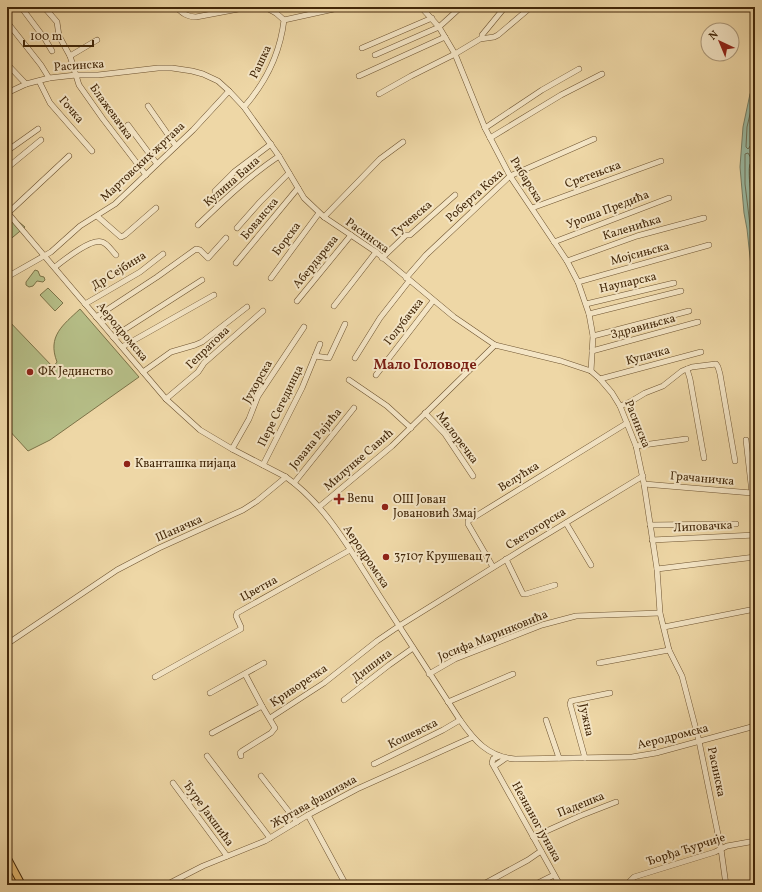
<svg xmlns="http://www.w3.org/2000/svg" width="762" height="892" viewBox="0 0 762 892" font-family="Vollkorn,serif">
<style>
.green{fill:#b6bf88;stroke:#7c7348}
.water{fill:#9bbaa2;stroke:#777f65}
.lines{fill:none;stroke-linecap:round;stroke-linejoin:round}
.shore{stroke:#6e7056;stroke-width:1}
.minor-casing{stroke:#6d5330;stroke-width:6}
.major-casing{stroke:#422709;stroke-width:8}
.minor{stroke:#f4e5c5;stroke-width:5}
.major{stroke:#e7bc73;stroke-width:6}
.poi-dot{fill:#8f2418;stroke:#f4e5c5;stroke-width:1.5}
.labels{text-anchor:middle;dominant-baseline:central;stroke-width:4;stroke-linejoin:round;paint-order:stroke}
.street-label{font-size:12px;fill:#422709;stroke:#f4e5c5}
.poi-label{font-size:12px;fill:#422709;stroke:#f4e5c5;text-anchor:start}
.quarter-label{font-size:14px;font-weight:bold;fill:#7a1f14;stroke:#f4e5c5}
</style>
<rect width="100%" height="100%" fill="#eed7a6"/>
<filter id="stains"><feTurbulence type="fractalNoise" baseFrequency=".005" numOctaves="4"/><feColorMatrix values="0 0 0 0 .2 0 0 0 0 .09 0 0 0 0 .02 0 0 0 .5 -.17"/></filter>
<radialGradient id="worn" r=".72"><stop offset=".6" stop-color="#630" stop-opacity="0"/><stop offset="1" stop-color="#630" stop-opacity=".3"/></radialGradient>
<g class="green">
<polygon points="7,212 25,227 7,242"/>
<polygon points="35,270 38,271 40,276 44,277 45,280 43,282 37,281 33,286 29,287 26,285 26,282"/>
<polygon points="48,288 63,303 55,311 40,295"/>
<path d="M80,309L139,377L50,440L28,451L7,428V319L53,367L57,362C47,336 63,325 80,309Z"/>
</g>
<polygon class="water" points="755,84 755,131 753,152 755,164 755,303 747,229 744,213 740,167 743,127 750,94"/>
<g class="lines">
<g class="shore">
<polyline points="755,93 747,127 746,147 748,149 751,145 755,144"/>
<polyline points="755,159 751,158 748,153 745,154 745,184 755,266"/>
<path d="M755,164H750C747,173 753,211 755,222"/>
</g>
<defs>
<g id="minor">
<polyline points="21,7 45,39 52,51"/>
<polyline points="44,7 57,22 59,36 70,56 79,85 103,119 146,175"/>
<path d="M176,7C182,13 187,17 196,17L249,7"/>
<polyline points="421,7 439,27 455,54 485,128 510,176 567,261 578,282 589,314 593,336 591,371"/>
<polyline points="284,20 343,7"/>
<polyline points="7,22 41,65 49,78"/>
<polyline points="482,38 482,35 505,7"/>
<polyline points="362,48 432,18"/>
<polyline points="375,55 439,27 461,7"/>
<polyline points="70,56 97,40"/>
<polyline points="7,64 26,84"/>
<polyline points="359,76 445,37"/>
<polyline points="39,81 50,103 92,151"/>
<polyline points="7,93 26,84 49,78 76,75 98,75 158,68 172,68 192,71 203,74 218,81 229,91 244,107 279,156 304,198 324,217 376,252 454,317 495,345 561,361 591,371 600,379 612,393 620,406 636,446 644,484 657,569 660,613 669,650 682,676 699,741 721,849 726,885"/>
<polyline points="379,94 411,76 455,54 480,39 494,37 498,35 531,7"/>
<polyline points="148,106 176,146"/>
<path d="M244,107C267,81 280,54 284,20L276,13L265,7"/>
<polyline points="128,125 157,164"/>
<polyline points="485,128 542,90 579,69"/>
<polyline points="490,138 561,95 602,74"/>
<polyline points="7,151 38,129"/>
<polyline points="7,168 41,140"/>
<polyline points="215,191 234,172 271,144"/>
<polyline points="532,208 661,161"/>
<path d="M7,212L166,399L200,430L232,449L286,477C327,506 352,553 379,595C406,637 433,678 460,720C474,740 488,757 515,759L632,757L656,753L755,726"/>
<polyline points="8,213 69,156"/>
<polyline points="97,216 121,237 125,235 156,208"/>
<polyline points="324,217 380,159 403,142"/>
<path d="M198,225C225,199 248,177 279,156"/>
<polyline points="237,228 260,202 289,173"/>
<polyline points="554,242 669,198"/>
<polyline points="382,258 406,235 410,235 455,195"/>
<polyline points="567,261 637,236 704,218"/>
<polyline points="236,263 298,188"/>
<path d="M55,267C64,260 91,238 102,242C107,243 112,251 116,255"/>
<polyline points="7,277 51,252 80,226 115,204 193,130 229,91"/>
<polyline points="271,278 319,213"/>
<polyline points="406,278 426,255 510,176 594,139"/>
<polyline points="578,282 709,245"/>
<polyline points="297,301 351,235"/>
<polyline points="85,304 140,272 163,254"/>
<polyline points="586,304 674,283"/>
<polyline points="334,306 376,252"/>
<polyline points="589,314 681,291"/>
<polyline points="96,317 157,277 196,249 200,250 208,258 226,238"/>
<polyline points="593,336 689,311"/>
<polyline points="113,337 202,280"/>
<polyline points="122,347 214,295"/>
<polyline points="592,351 698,322"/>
<polyline points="315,356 329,358 345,324"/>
<polyline points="355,358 380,318 409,281"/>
<polyline points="687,369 690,379 704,458"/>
<polyline points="143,372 171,352 195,345 202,342 247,307"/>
<polyline points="376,375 433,301"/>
<polyline points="600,379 701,352"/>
<polyline points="349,380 387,406 411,428"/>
<polyline points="166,399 198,372 204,363 263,311"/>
<polyline points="620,406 630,402 645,393 663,386 682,371 692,367 716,364 718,367 720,374 735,461"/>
<polyline points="425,413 445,434 473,476"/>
<polyline points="636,446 686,439"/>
<polyline points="232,449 249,419 258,396 304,327"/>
<polyline points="263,465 302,388 320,344"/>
<polyline points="294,483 354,408"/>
<polyline points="644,484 752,493 746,440"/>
<polyline points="319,507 392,446 495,345"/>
<polyline points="566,523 591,565"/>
<polyline points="650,525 736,524"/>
<polyline points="652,540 755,535"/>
<polyline points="506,559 523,594 526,594 555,585"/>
<polyline points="493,567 468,524 468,521 627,423"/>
<polyline points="657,569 755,557"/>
<polyline points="399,626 526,547 643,476"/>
<polyline points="664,627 755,609"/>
<polyline points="7,644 117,570 159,548 243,510 257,501 286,477"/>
<polyline points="599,663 669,650"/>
<polyline points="429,674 455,659 542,625 576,616 660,613"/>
<polyline points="155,677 241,629 241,627 236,616 237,613 350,550"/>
<polyline points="210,693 264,663"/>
<polyline points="344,700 389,665 413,648"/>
<polyline points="448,702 513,674"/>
<polyline points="270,718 324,683 377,641 399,626"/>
<polyline points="546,720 559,758"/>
<polyline points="212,733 262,706"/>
<polyline points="207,756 270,838"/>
<polyline points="241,756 240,753 242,751 271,733 275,728 262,706 245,674"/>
<polyline points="499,756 493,759 492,763 560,885"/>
<polyline points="585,758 570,704 571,701 610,693"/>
<polyline points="374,764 443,730 460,720"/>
<polyline points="496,765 506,758"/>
<polyline points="261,776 297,822"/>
<polyline points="173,783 227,856"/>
<polyline points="308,815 346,885"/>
<polyline points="533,837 580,816 616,802"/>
<polyline points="166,885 203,866 265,841 308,815 357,789 473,737"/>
<polyline points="482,885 528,860 541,851"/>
<polyline points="534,885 554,875"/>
<polyline points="626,885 634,877 715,852 727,846 755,841"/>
</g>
<g id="major">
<polyline points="7,857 22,885"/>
<polyline points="7,872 14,885"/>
</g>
</defs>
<use href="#minor" class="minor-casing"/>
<use href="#major" class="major-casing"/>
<use href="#minor" class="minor"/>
<use href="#major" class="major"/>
</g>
<g class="poi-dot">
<circle cx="30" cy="372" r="4"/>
<circle cx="127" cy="464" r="4"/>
<path d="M337 493h4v4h4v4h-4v4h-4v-4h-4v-4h4z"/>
<circle cx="385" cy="507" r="4"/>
<circle cx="386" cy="557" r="4"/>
</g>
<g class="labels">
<g class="street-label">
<text transform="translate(261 62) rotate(-65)">Рашка</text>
<text transform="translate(79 66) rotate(-4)">Расинска</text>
<text transform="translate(71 110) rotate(49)">Гочка</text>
<text transform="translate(111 112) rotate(54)">Блажевачка</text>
<text transform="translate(143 162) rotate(-43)">Мартовских жртава</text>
<text transform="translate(593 175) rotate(-20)">Сретењска</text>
<text transform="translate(526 180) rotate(58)">Рибарска</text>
<text transform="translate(232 182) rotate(-41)">Кулина Бана</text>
<text transform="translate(475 196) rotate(-42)">Роберта Коха</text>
<text transform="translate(608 210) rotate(-21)">Уроша Предића</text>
<text transform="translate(260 219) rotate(-50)">Бованска</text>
<text transform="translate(412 219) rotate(-40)">Гучевска</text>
<text transform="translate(632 228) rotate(-17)">Каленићка</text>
<text transform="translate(367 236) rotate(36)">Расинска</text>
<text transform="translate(287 239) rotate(-53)">Борска</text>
<text transform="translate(640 254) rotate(-15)">Мојсињска</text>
<text transform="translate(316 262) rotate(-51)">Абердарева</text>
<text transform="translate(119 271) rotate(-32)">Др Сејбина</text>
<text transform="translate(628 283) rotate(-13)">Наупарска</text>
<text transform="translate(404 322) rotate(-52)">Голубачка</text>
<text transform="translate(643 327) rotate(-15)">Здравињска</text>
<text transform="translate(122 332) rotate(50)">Аеродромска</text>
<text transform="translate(208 348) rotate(-44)">Гепратова</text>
<text transform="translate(648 356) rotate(-15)">Купачка</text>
<text transform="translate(258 382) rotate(-60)">Јухорска</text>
<text transform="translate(281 406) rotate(-64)">Пере Сегединца</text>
<text transform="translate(637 424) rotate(68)">Расинска</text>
<text transform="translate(457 438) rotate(53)">Малоречка</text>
<text transform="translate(316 439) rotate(-51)">Јована Рајића</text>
<text transform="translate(359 460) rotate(-41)">Милунке Савић</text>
<text transform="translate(519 477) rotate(-32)">Велућка</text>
<text transform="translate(702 479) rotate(5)">Грачаничка</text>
<text transform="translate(703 527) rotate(-3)">Липовачка</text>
<text transform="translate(179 529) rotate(-24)">Шаначка</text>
<text transform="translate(536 529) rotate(-32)">Светогорска</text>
<text transform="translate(366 557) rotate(56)">Аеродромска</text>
<text transform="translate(259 589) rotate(-29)">Цветна</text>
<text transform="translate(493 636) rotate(-22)">Јосифа Маринковића</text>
<text transform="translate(372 666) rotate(-37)">Дишина</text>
<text transform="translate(299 686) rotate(-34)">Криворечка</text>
<text transform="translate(586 720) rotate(78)">Јужна</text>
<text transform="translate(413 734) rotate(-26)">Кошевска</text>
<text transform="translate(673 737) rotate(-14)">Аеродромска</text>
<text transform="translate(716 772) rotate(78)">Расинска</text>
<text transform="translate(314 802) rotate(-29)">Жртава фашизма</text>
<text transform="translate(581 805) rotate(-22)">Падешка</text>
<text transform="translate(208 814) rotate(54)">Ђуре Јакшића</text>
<text transform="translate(536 822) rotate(61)">Незнаног јунака</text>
<text transform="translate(686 850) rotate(-18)">Ђорђа Ћурчије</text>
</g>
<g class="poi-label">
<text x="38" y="372">ФК Јединство</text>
<text x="135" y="464">Кванташка пијаца</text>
<text x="347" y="499">Benu</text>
<text x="393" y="500">ОШ Јован<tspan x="393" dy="14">Јовановић Змај</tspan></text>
<text x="394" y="557">37107 Крушевац 7</text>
</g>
<g class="quarter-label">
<text x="425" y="365">Мало Головоде</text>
</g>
</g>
<rect width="762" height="892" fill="none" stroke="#eed7a6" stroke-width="24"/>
<rect x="8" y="8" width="746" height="876" fill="none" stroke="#422709" stroke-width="2"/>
<rect x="12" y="12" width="738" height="868" fill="none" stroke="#422709"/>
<g transform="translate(720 42) rotate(316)"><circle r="19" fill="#f4e5c5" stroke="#ad997a"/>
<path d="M0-3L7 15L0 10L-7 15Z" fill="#8f2418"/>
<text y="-6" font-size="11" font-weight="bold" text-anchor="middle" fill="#422709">N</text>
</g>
<path d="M24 40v6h69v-6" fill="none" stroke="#422709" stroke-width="2"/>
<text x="30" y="40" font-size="12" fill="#422709" stroke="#f4e5c5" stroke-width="3" paint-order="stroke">100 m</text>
<rect width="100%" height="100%" filter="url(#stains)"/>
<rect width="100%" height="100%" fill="url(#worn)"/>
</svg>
